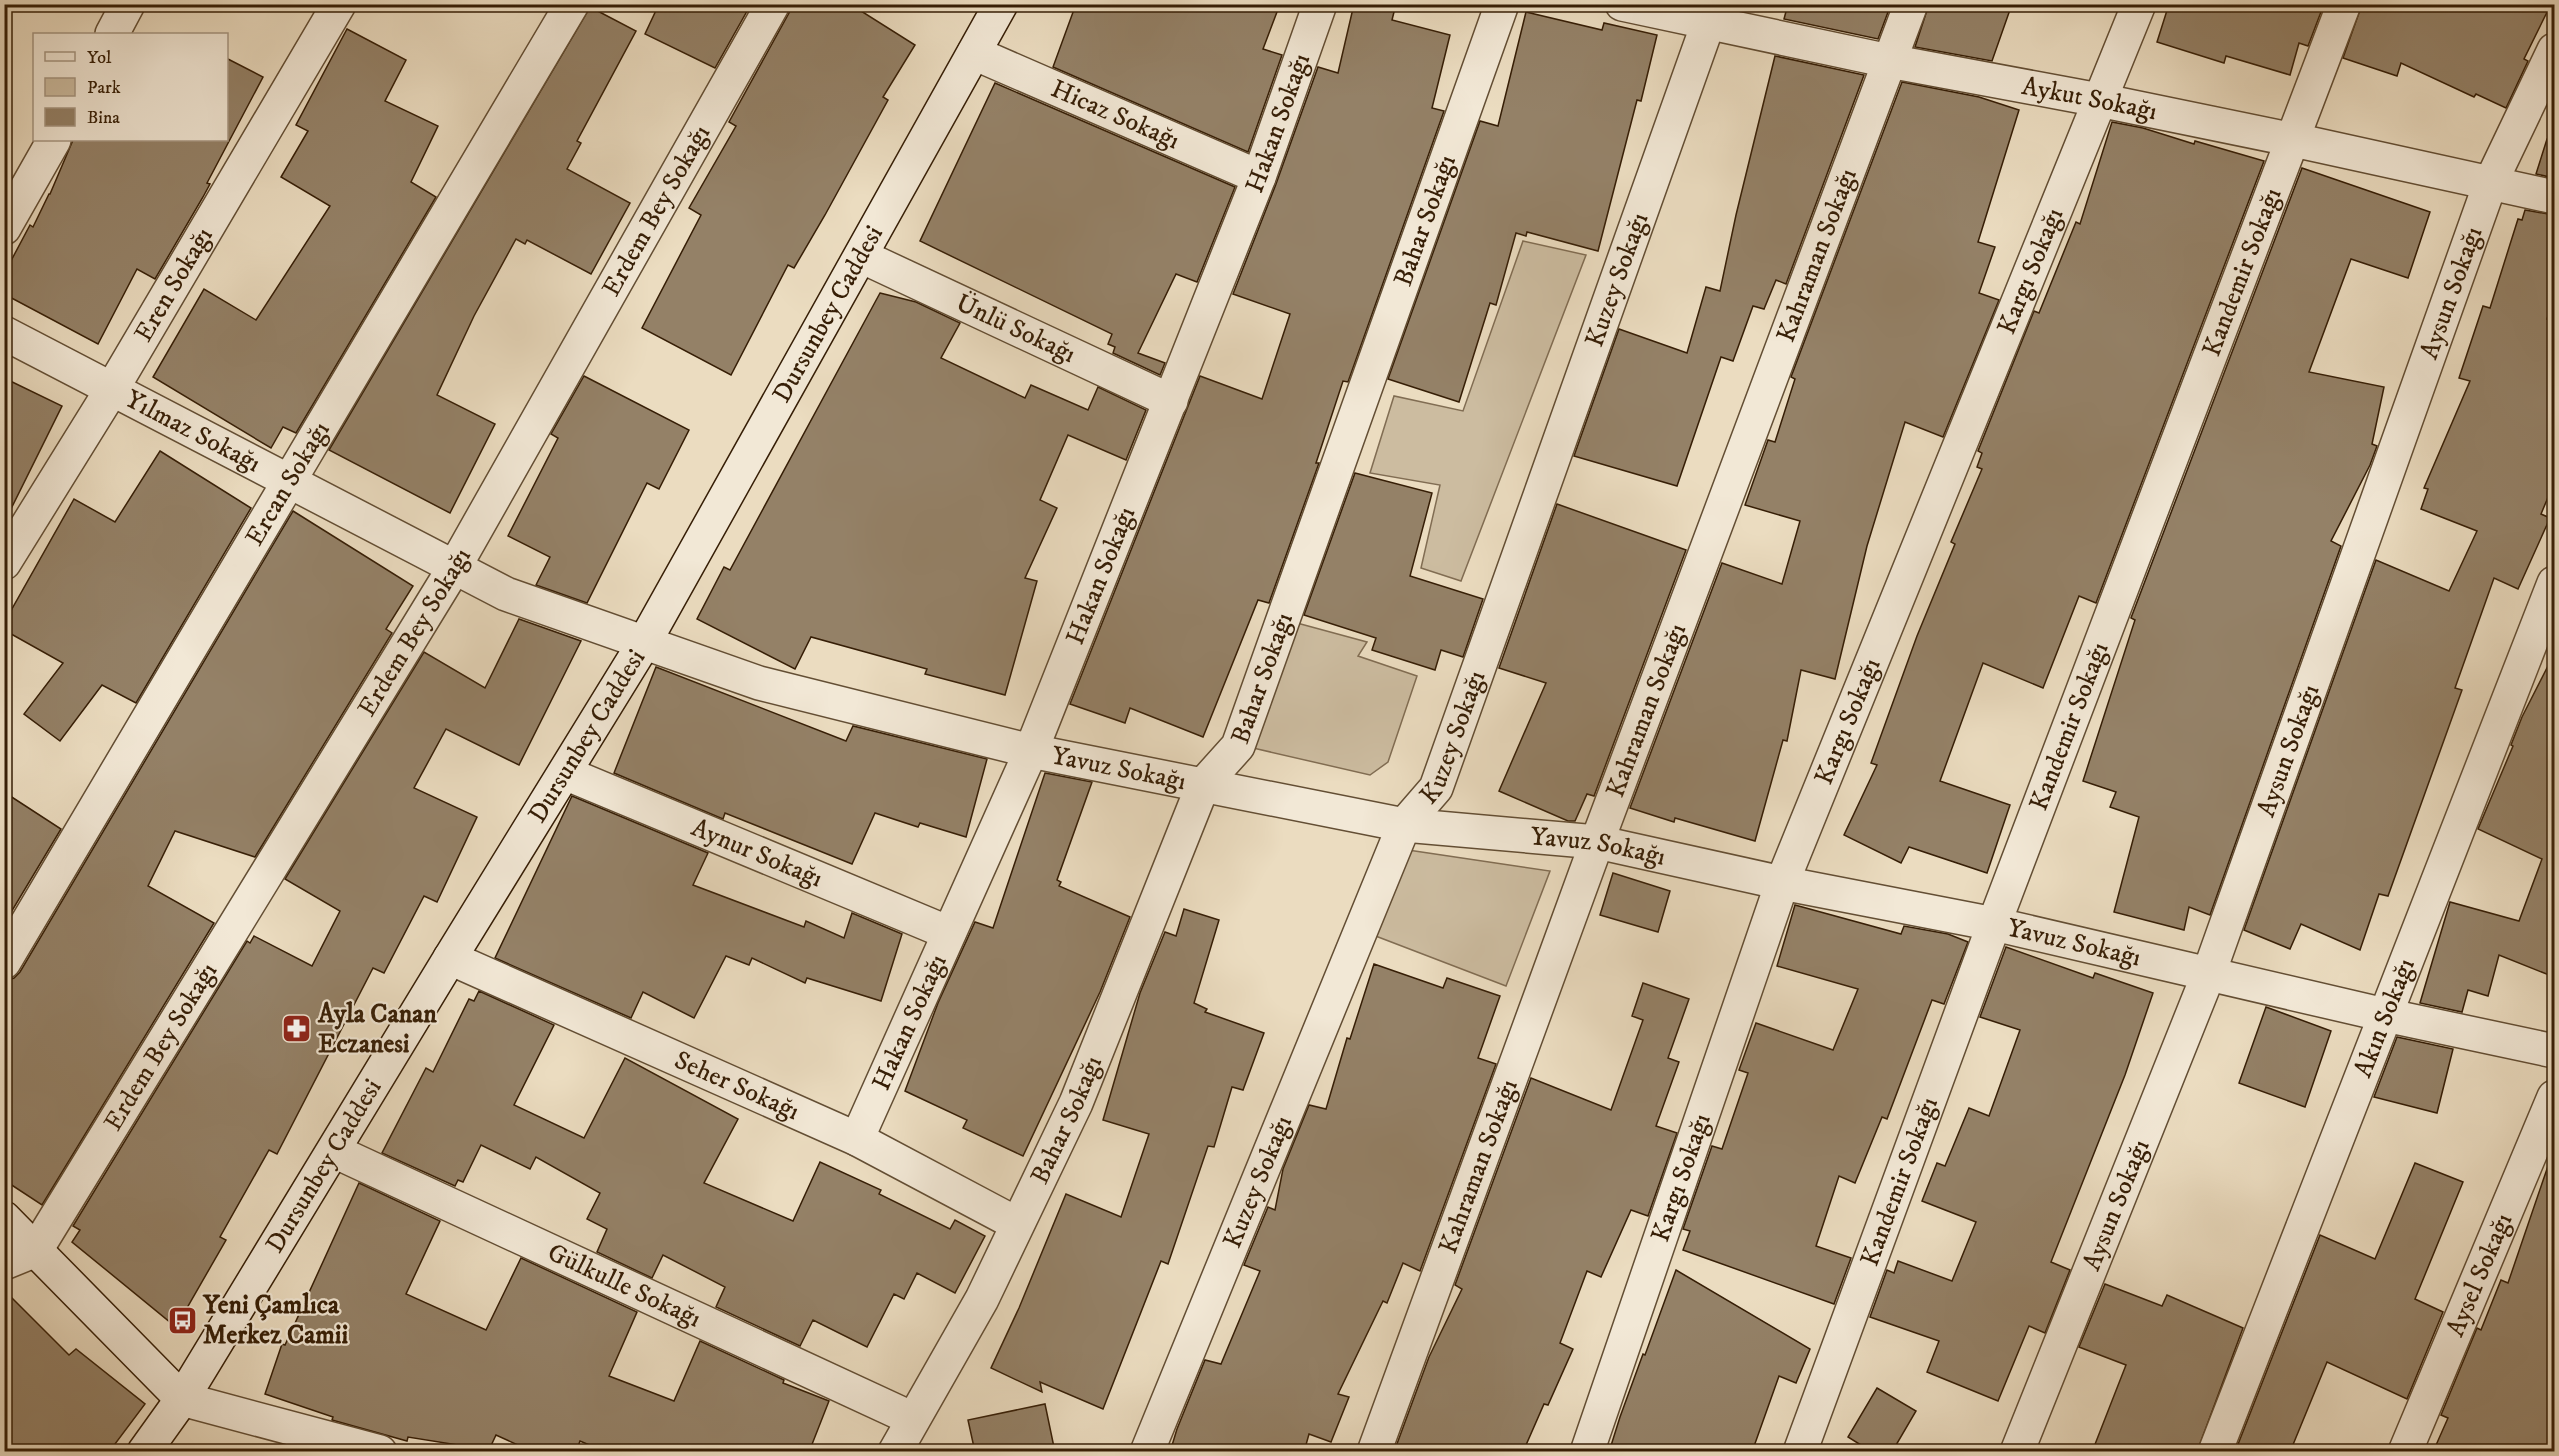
<svg xmlns="http://www.w3.org/2000/svg" width="2559" height="1456" viewBox="0 0 2559 1456" font-family="'IM FELL DW Pica',serif">
<style>
.green{fill:#ccbca0;stroke:#816d53;stroke-width:1.5}
.building{fill:#948167;stroke:#361e06;stroke-width:1.5}
.lines{fill:none;stroke-linecap:round;stroke-linejoin:round}
.street-casing{stroke:#634e34;stroke-width:36}
.secondary-casing{stroke:#361e06;stroke-width:36}
.street{stroke:#f2e8d6;stroke-width:33}
.secondary{stroke:#f2e8d6;stroke-width:33}
.labels{text-anchor:middle;dominant-baseline:central;stroke-width:4.5;stroke-linejoin:round;paint-order:stroke}
.street-label{font-size:26px;fill:#361e06;stroke:#f2e8d6}
.poi-label{font-size:26px;font-weight:bold;fill:#361e06;stroke:#f2e8d6;text-anchor:start}
</style>
<rect width="100%" height="100%" fill="#ebdcc0"/>
<filter id="stains"><feTurbulence type="fractalNoise" baseFrequency=".00333" numOctaves="4"/><feColorMatrix values="0 0 0 0 .2 0 0 0 0 .09 0 0 0 0 .02 0 0 0 .5 -.17"/></filter>
<radialGradient id="worn" r=".72"><stop offset=".6" stop-color="#630" stop-opacity="0"/><stop offset="1" stop-color="#630" stop-opacity=".3"/></radialGradient>
<g class="green">
<polygon points="1523,241 1586,255 1461,581 1421,568 1440,485 1370,473 1394,396 1463,411"/>
<polygon points="1297,623 1367,642 1358,656 1417,676 1388,762 1370,775 1253,748"/>
<polygon points="1408,850 1550,871 1506,986 1373,935"/>
</g>
<g class="building">
<polygon points="659,4 751,4 715,68 645,34"/>
<polygon points="792,4 850,4 915,45 883,97 888,100 825,215 794,268 788,265 731,375 642,328 701,215 689,208 736,126 729,122 789,13"/>
<polygon points="1076,4 1280,4 1263,49 1282,55 1248,152 1053,67"/>
<polygon points="1354,4 1396,4 1392,20 1450,35 1432,108 1444,111 1348,382 1343,381 1316,463 1319,463 1269,603 1258,600 1203,737 1130,708 1125,723 1070,704 1200,376 1262,399 1290,314 1233,294 1276,184 1318,67 1338,73"/>
<polygon points="1788,4 1891,4 1878,39 1784,19"/>
<polygon points="1929,4 2012,4 1992,61 1915,47"/>
<polygon points="2169,4 2324,4 2308,46 2299,43 2290,75 2226,56 2224,63 2157,42"/>
<polygon points="2362,4 2551,4 2524,59 2528,61 2506,108 2476,94 2474,97 2401,63 2397,76 2343,58"/>
<polygon points="590,7 636,31 577,141 581,143 567,169 630,203 591,274 527,240 525,244 516,239 474,316 437,395 495,424 450,513 329,450"/>
<polygon points="1526,12 1602,30 1604,23 1657,35 1641,101 1637,100 1598,251 1527,232 1526,236 1516,233 1496,305 1490,303 1459,402 1388,379 1480,121 1498,126"/>
<polygon points="347,29 406,60 385,101 438,126 411,182 436,197 296,433 283,427 271,448 153,377 204,289 256,320 330,206 281,177 308,131 296,125"/>
<polygon points="1775,56 1864,75 1786,284 1776,280 1764,309 1753,306 1733,361 1721,357 1677,486 1574,456 1619,329 1687,353 1706,287 1720,291 1736,215"/>
<polygon points="226,58 263,77 207,183 210,184 203,197 155,279 137,269 98,344 4,294 4,274 30,225 33,227 49,194 50,194 73,140 226,140"/>
<polygon points="1902,82 1979,97 2019,110 1978,242 1995,247 1979,293 1999,300 1943,437 1905,422 1867,546 1835,679 1801,670 1787,741 1783,740 1755,841 1675,818 1674,822 1630,808 1722,563 1782,584 1800,521 1745,505 1768,440 1775,442 1795,379 1791,377"/>
<polygon points="995,83 1235,187 1197,282 1176,274 1138,353 1165,363 1160,375 1113,353 1115,347 1108,344 1112,334 920,241"/>
<polygon points="2112,122 2143,128 2194,144 2195,141 2264,161 2096,603 2079,596 2043,688 1983,663 1940,781 2010,805 1987,873 1909,847 1901,863 1844,835 1877,765 1871,763 1917,636 1955,544 1951,542 1982,469 1977,467 1982,453 1978,451 2034,311 2039,313 2076,222 2080,224"/>
<polygon points="2547,139 2554,140 2554,178 2536,174"/>
<polygon points="2302,168 2430,212 2408,278 2351,259 2309,372 2384,387 2372,444 2377,446 2370,465 2331,541 2341,546 2210,915 2189,907 2184,930 2114,912 2139,817 2110,807 2116,792 2083,781 2135,620 2131,618"/>
<polygon points="2525,210 2554,215 2554,295 2547,319 2554,322 2554,483 2541,514 2550,518 2518,589 2494,578 2455,688 2462,690 2388,896 2379,894 2360,950 2301,924 2290,949 2244,930 2376,560 2449,591 2477,531 2421,509 2428,489 2424,488 2470,381 2459,378 2483,306 2490,308 2518,219 2522,220"/>
<polygon points="880,293 916,302 960,323 941,358 1025,398 1031,385 1088,410 1098,387 1146,410 1126,460 1068,435 1040,500 1057,508 1025,578 1037,581 1005,695 925,674 927,669 811,637 795,669 697,619 724,567 730,570"/>
<polygon points="584,376 689,430 659,489 647,483 587,603 536,585 550,557 508,536 558,438 551,434"/>
<polygon points="4,378 62,406 4,523"/>
<polygon points="160,451 251,508 136,703 102,685 60,741 24,714 63,663 4,630 4,623 74,499 115,522"/>
<polygon points="1355,473 1432,493 1410,576 1483,599 1463,657 1441,650 1435,670 1372,650 1376,638 1304,615"/>
<polygon points="1557,504 1686,550 1594,796 1587,794 1575,821 1568,821 1499,791 1546,683 1499,668"/>
<polygon points="293,511 413,586 386,629 392,633 255,857 175,831 148,886 214,923 42,1205 4,1180 4,981 14,978 20,972"/>
<polygon points="519,619 581,641 519,765 446,729 414,788 477,817 437,902 424,896 384,973 373,968 277,1154 269,1150 220,1237 226,1240 176,1327 72,1242 80,1230 73,1226 247,941 250,943 254,936 312,966 340,911 285,879 424,652 485,688"/>
<polygon points="2554,654 2554,977 2499,955 2488,996 2468,990 2462,1012 2420,1003 2450,902 2519,921 2542,859 2478,829 2513,746 2511,745 2522,717"/>
<polygon points="656,667 846,741 853,726 987,759 966,837 920,823 918,827 875,813 852,864 725,813 723,819 614,773"/>
<polygon points="1045,773 1092,782 1057,880 1061,882 1059,886 1130,917 1100,992 1023,1156 963,1128 967,1120 905,1091 938,1003 975,922 993,928"/>
<polygon points="4,792 61,829 4,924"/>
<polygon points="572,796 708,853 693,885 804,927 806,921 844,938 852,913 902,934 881,1001 807,978 805,983 752,958 749,965 726,956 694,1018 643,992 631,1018 495,958"/>
<polygon points="1613,873 1670,891 1658,932 1600,915"/>
<polygon points="1795,905 1901,934 1904,926 1948,934 1968,942 1944,1004 1932,1000 1887,1119 1882,1117 1855,1183 1839,1176 1816,1246 1851,1258 1834,1304 1683,1250 1690,1231 1683,1229 1712,1146 1722,1149 1748,1073 1739,1070 1756,1023 1833,1050 1858,989 1777,966"/>
<polygon points="1184,909 1219,920 1194,1003 1207,1009 1205,1012 1264,1033 1243,1090 1232,1087 1214,1147 1208,1146 1168,1264 1161,1261 1103,1409 1040,1382 1042,1392 991,1368 1019,1308 1066,1194 1121,1217 1149,1134 1103,1120 1140,993 1165,932 1176,936"/>
<polygon points="2006,947 2093,978 2095,973 2153,993 2125,1075 2051,1262 2070,1270 2045,1333 2029,1326 1998,1401 1927,1372 1939,1341 1870,1317 1887,1270 1894,1273 1898,1261 1952,1281 1976,1222 1922,1201 1937,1163 1945,1166 1969,1108 1989,1116 2020,1030 1980,1017"/>
<polygon points="1374,964 1443,988 1447,978 1500,996 1478,1058 1496,1064 1420,1271 1403,1263 1387,1303 1383,1301 1338,1394 1349,1397 1331,1442 1309,1434 1304,1452 1170,1452 1177,1429 1205,1360 1221,1364 1260,1271 1244,1265 1268,1207 1275,1210 1283,1169 1309,1105 1326,1109 1347,1038 1350,1039"/>
<polygon points="1643,983 1689,999 1668,1058 1679,1062 1656,1126 1677,1133 1648,1216 1631,1210 1601,1277 1587,1271 1560,1343 1573,1349 1548,1405 1544,1404 1523,1452 1394,1452 1429,1357 1462,1289 1455,1285 1531,1078 1611,1110 1643,1020 1632,1016"/>
<polygon points="479,991 554,1025 514,1105 584,1138 625,1058 738,1119 704,1183 793,1221 820,1162 881,1190 879,1194 950,1229 955,1220 985,1236 955,1293 917,1273 904,1299 894,1294 867,1347 813,1320 800,1346 716,1307 725,1287 663,1255 652,1278 597,1252 607,1229 587,1219 600,1193 536,1157 530,1169 481,1145 463,1182 458,1180 455,1186 382,1153 426,1068 433,1072 469,999 474,1001"/>
<polygon points="2266,1007 2331,1031 2305,1107 2239,1083"/>
<polygon points="2397,1037 2453,1049 2437,1113 2374,1097"/>
<polygon points="2415,1163 2463,1182 2415,1299 2443,1312 2407,1399 2327,1362 2290,1452 2235,1452 2320,1235 2375,1259"/>
<polygon points="2549,1163 2554,1164 2554,1452 2433,1452 2448,1418 2441,1415 2477,1328 2481,1330 2501,1280 2508,1283"/>
<polygon points="359,1183 440,1221 406,1294 486,1330 521,1258 637,1312 609,1376 674,1401 700,1341 784,1380 783,1383 829,1401 809,1452 606,1452 580,1441 576,1452 533,1452 496,1435 489,1450 408,1437 407,1441 332,1420 333,1417 265,1394 282,1344 285,1345"/>
<polygon points="1676,1270 1810,1349 1796,1383 1779,1376 1752,1452 1609,1452 1620,1417 1643,1354 1645,1355"/>
<polygon points="2105,1284 2162,1306 2167,1295 2243,1328 2197,1452 2092,1452 2126,1365 2079,1347"/>
<polygon points="4,1290 69,1355 76,1349 145,1404 109,1452 4,1452"/>
<polygon points="1877,1388 1916,1411 1892,1452 1872,1452 1848,1437"/>
<polygon points="1045,1404 1055,1452 975,1452 968,1420"/>
</g>
<g class="lines">
<defs>
<g id="street">
<path id="s1" d="M1622,4L1889,61L2099,100L2294,140L2554,197"/>
<polyline points="112,34 128,4"/>
<path id="s2" d="M974,53L1259,177"/>
<polyline points="4,228 54,140"/>
<path id="s3" d="M861,256L1171,401"/>
<path id="s4" d="M4,333L506,594L759,683L1031,751L1404,825L1597,842L1782,883L1994,924L2385,1015L2554,1051"/>
<path id="s5" d="M4,563L112,389L339,4"/>
<path id="s6" d="M565,773L949,933"/>
<path id="s7" d="M450,958L857,1139L1017,1224"/>
<path id="s8" d="M4,962L572,4"/>
<path id="s9" d="M857,1139L1031,751L1259,177L1320,4"/>
<path id="s10" d="M334,1151L913,1419"/>
<path id="s11" d="M4,1263L36,1250L454,568L773,4"/>
<polyline points="182,1399 380,1452"/>
<path id="s12" d="M895,1452L982,1299L1076,1103L1203,785L1238,746L1502,4"/>
<path id="s13" d="M1147,1452L1404,825L1436,788L1715,4"/>
<path id="s14" d="M1374,1452L1597,842L1911,4"/>
<path id="s15" d="M1587,1452L1782,883L2139,4"/>
<path id="s16" d="M1800,1452L1994,924L2344,4"/>
<path id="s17" d="M2017,1452L2209,973L2490,184L2554,50"/>
<path id="s18" d="M2215,1452L2554,583"/>
<path id="s19" d="M2405,1452L2554,1097"/>
</g>
<g id="secondary">
<polyline points="4,1218 182,1399"/>
<path id="s20" d="M144,1452L182,1399L450,958L644,643L1001,4"/>
</g>
</defs>
<use href="#street" class="street-casing"/>
<use href="#secondary" class="secondary-casing"/>
<use href="#street" class="street"/>
<use href="#secondary" class="secondary"/>
</g>
<defs>
<symbol id="pharmacy-square" viewBox="-11 -11 22 22"><rect x="-9" y="-9" width="18" height="18" rx="4" fill="#8f2418" stroke="#f2e8d6"/><path d="M-2-6h4v4h4v4h-4v4h-4v-4h-4v-4h4Z" fill="#fff"/></symbol>
<symbol id="bus-square" viewBox="-11 -11 22 22"><rect x="-9" y="-9" width="18" height="18" rx="4" fill="#8f2418" stroke="#f2e8d6"/><path d="M-5-6H5V4H4V6H2V4H-2V6H-4V4H-5ZM-3.5-4V0h7V-4ZM-3.5 1.2v1.5H-2V1.2ZM2 1.2v1.5H3.5V1.2Z" fill="#fff"/></symbol>
</defs>
<g fill-rule="evenodd">
<use href="#pharmacy-square" x="280" y="1012" width="33" height="33"/>
<use href="#bus-square" x="166" y="1304" width="33" height="33"/>
</g>
<g class="labels">
<g class="street-label">
<text stroke="none"><textPath href="#s1" startOffset="477">Aykut Sokağı</textPath></text>
<text stroke="none"><textPath href="#s2" startOffset="154">Hicaz Sokağı</textPath></text>
<text stroke="none"><textPath href="#s9" startOffset="1100">Hakan Sokağı</textPath></text>
<text stroke="none"><textPath href="#s11" startOffset="1245">Erdem Bey Sokağı</textPath></text>
<text stroke="none"><textPath href="#s12" startOffset="1346">Bahar Sokağı</textPath></text>
<text stroke="none"><textPath href="#s14" startOffset="1276">Kahraman Sokağı</textPath></text>
<text stroke="none"><textPath href="#s15" startOffset="1262">Kargı Sokağı</textPath></text>
<text stroke="none"><textPath href="#s16" startOffset="1260">Kandemir Sokağı</textPath></text>
<text stroke="none"><textPath href="#s13" startOffset="1266">Kuzey Sokağı</textPath></text>
<text stroke="none"><textPath href="#s5" startOffset="326">Eren Sokağı</textPath></text>
<text stroke="none"><textPath href="#s17" startOffset="1238">Aysun Sokağı</textPath></text>
<text stroke="none"><textPath href="#s20" startOffset="1328">Dursunbey Caddesi</textPath></text>
<text stroke="none"><textPath href="#s3" startOffset="171">Ünlü Sokağı</textPath></text>
<text stroke="none"><textPath href="#s4" startOffset="213">Yılmaz Sokağı</textPath></text>
<text stroke="none"><textPath href="#s8" startOffset="556">Ercan Sokağı</textPath></text>
<text stroke="none"><textPath href="#s9" startOffset="614">Hakan Sokağı</textPath></text>
<text stroke="none"><textPath href="#s11" startOffset="759">Erdem Bey Sokağı</textPath></text>
<text stroke="none"><textPath href="#s12" startOffset="860">Bahar Sokağı</textPath></text>
<text stroke="none"><textPath href="#s14" startOffset="790">Kahraman Sokağı</textPath></text>
<text stroke="none"><textPath href="#s15" startOffset="776">Kargı Sokağı</textPath></text>
<text stroke="none"><textPath href="#s16" startOffset="774">Kandemir Sokağı</textPath></text>
<text stroke="none"><textPath href="#s13" startOffset="780">Kuzey Sokağı</textPath></text>
<text stroke="none"><textPath href="#s20" startOffset="842">Dursunbey Caddesi</textPath></text>
<text stroke="none"><textPath href="#s17" startOffset="752">Aysun Sokağı</textPath></text>
<text stroke="none"><textPath href="#s4" startOffset="1204">Yavuz Sokağı</textPath></text>
<text stroke="none"><textPath href="#s4" startOffset="1690">Yavuz Sokağı</textPath></text>
<text stroke="none"><textPath href="#s6" startOffset="208">Aynur Sokağı</textPath></text>
<text stroke="none"><textPath href="#s4" startOffset="2176">Yavuz Sokağı</textPath></text>
<text stroke="none"><textPath href="#s18" startOffset="466">Akın Sokağı</textPath></text>
<text stroke="none"><textPath href="#s9" startOffset="128">Hakan Sokağı</textPath></text>
<text stroke="none"><textPath href="#s11" startOffset="273">Erdem Bey Sokağı</textPath></text>
<text stroke="none"><textPath href="#s7" startOffset="314">Seher Sokağı</textPath></text>
<text stroke="none"><textPath href="#s12" startOffset="374">Bahar Sokağı</textPath></text>
<text stroke="none"><textPath href="#s14" startOffset="304">Kahraman Sokağı</textPath></text>
<text stroke="none"><textPath href="#s20" startOffset="338">Dursunbey Caddesi</textPath></text>
<text stroke="none"><textPath href="#s15" startOffset="290">Kargı Sokağı</textPath></text>
<text stroke="none"><textPath href="#s13" startOffset="292">Kuzey Sokağı</textPath></text>
<text stroke="none"><textPath href="#s16" startOffset="288">Kandemir Sokağı</textPath></text>
<text stroke="none"><textPath href="#s17" startOffset="266">Aysun Sokağı</textPath></text>
<text stroke="none"><textPath href="#s19" startOffset="192">Aysel Sokağı</textPath></text>
<text stroke="none"><textPath href="#s10" startOffset="320">Gülkulle Sokağı</textPath></text>
</g>
<g class="poi-label">
<text x="318" y="1014">Ayla Canan<tspan x="318" dy="30">Eczanesi</tspan></text>
<text x="203" y="1305">Yeni Çamlıca<tspan x="203" dy="30">Merkez Camii</tspan></text>
</g>
</g>
<rect width="2559" height="1456" fill="none" stroke="#ebdcc0" stroke-width="24"/>
<rect x="6" y="6" width="2547" height="1444" fill="none" stroke="#361e06" stroke-width="3"/>
<rect x="12" y="12" width="2535" height="1432" fill="none" stroke="#361e06" stroke-width="1.5"/>
<rect x="33" y="33" width="195" height="108" fill="#f2e8d6" stroke="#a79783" stroke-width="1.5"/>
<rect x="45" y="52" width="30" height="9" fill="#f2e8d6" stroke="#a79783" stroke-width="1.5"/>
<text x="87" y="63" font-size="18" fill="#361e06">Yol</text>
<rect x="45" y="78" width="30" height="18" fill="#ccbca0" stroke="#a79783" stroke-width="1.5"/>
<text x="87" y="93" font-size="18" fill="#361e06">Park</text>
<rect x="45" y="108" width="30" height="18" fill="#948167" stroke="#a79783" stroke-width="1.5"/>
<text x="87" y="123" font-size="18" fill="#361e06">Bina</text>
<rect width="100%" height="100%" filter="url(#stains)"/>
<rect width="100%" height="100%" fill="url(#worn)"/>
</svg>
